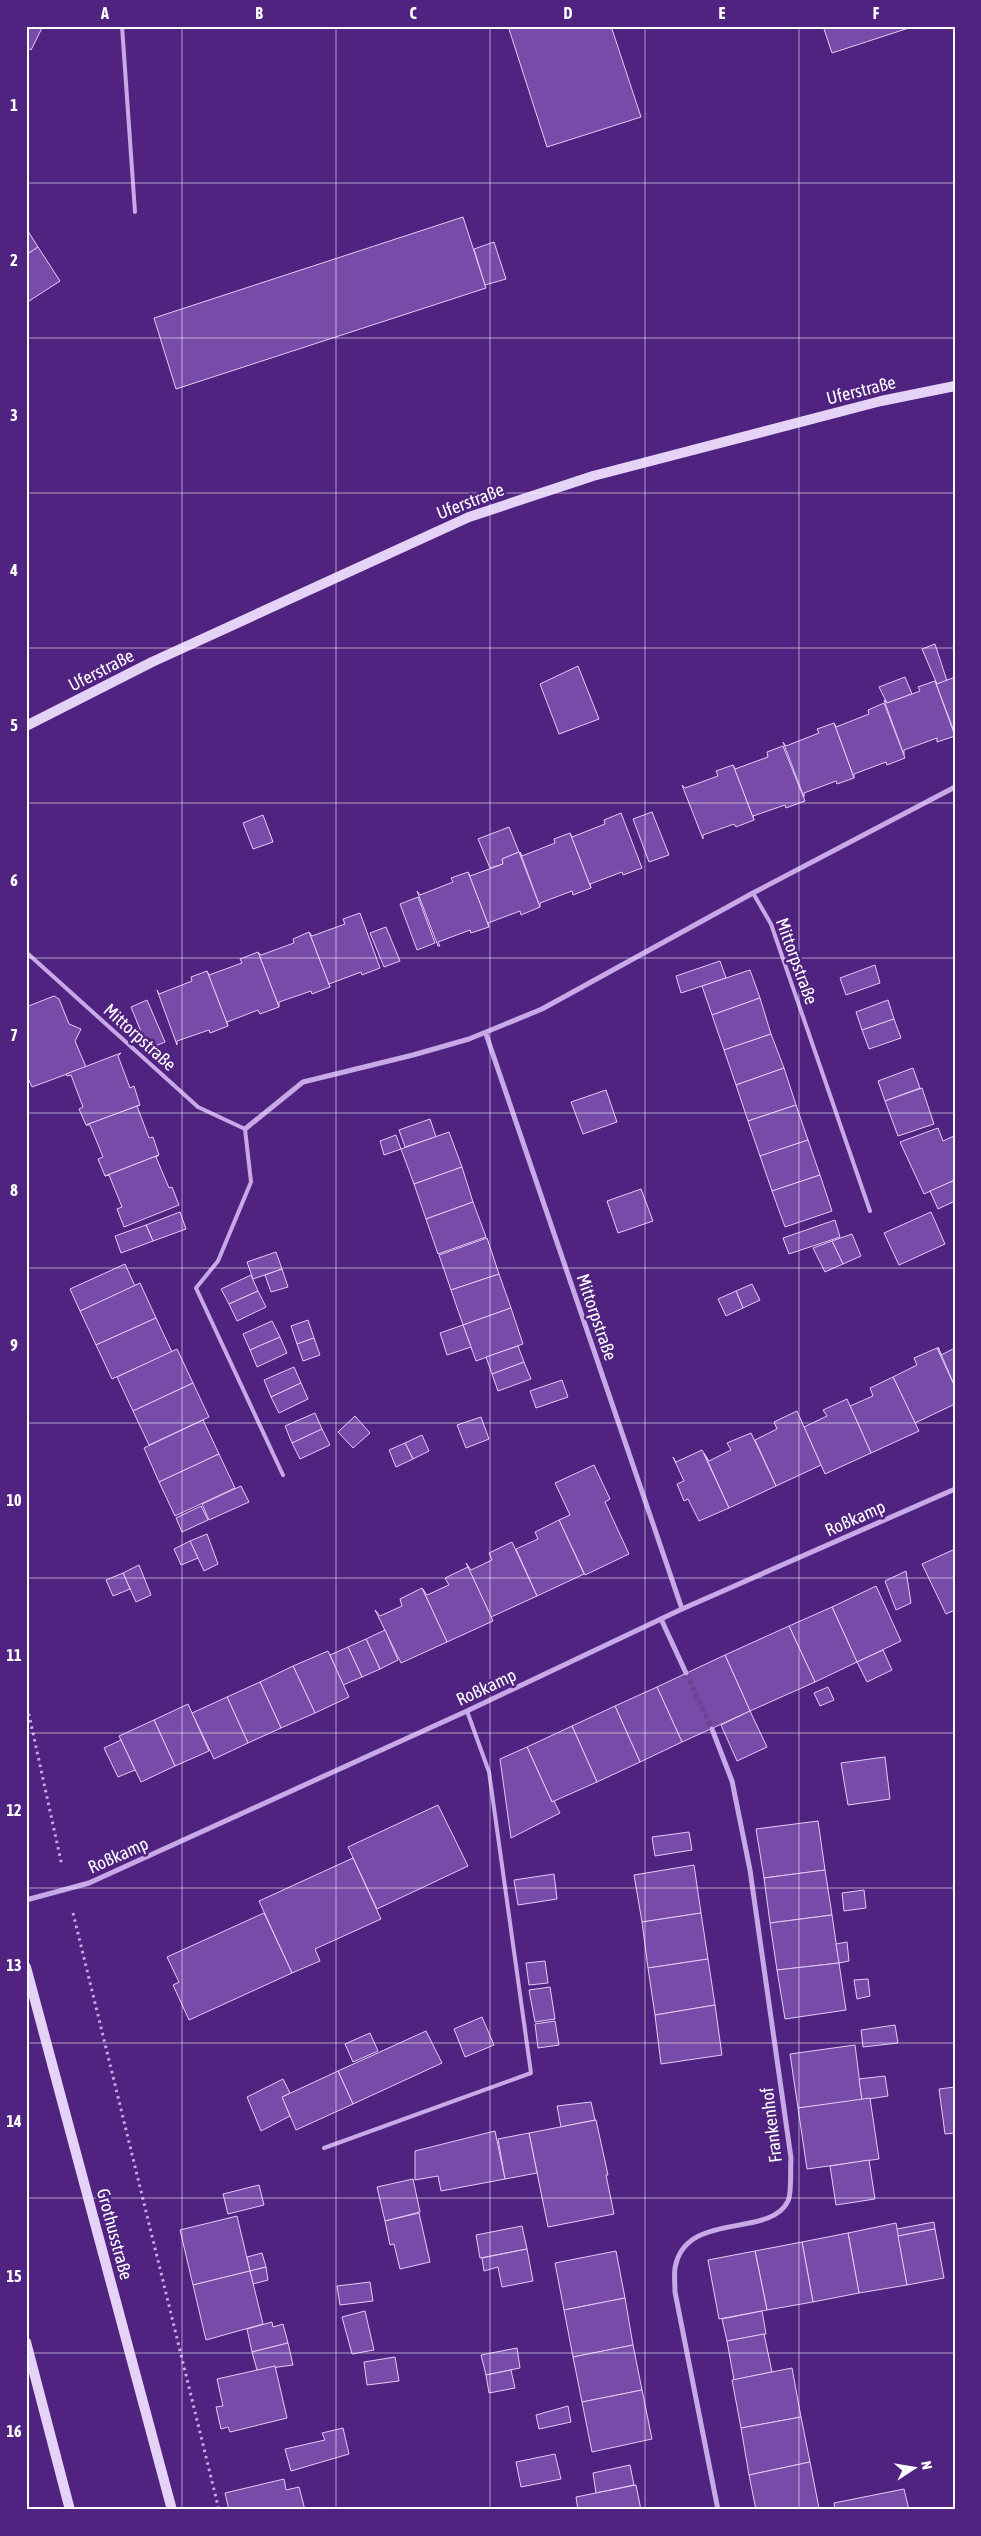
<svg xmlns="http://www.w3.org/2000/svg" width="981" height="2536" viewBox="0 0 981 2536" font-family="'Asap Condensed',sans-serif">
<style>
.building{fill:#784ba9;stroke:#e0cdf5}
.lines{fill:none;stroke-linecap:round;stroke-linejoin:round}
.street-tunnel{stroke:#6b4493;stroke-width:5;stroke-dasharray:5 2.5;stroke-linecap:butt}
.path{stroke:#c7a9e7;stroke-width:3;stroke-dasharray:2.5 4;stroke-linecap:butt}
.lane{stroke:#c7a9e7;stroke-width:4}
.street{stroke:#c7a9e7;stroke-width:5}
.secondary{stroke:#e4d3f6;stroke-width:10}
.grid{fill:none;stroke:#fff;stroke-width:1;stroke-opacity:0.55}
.labels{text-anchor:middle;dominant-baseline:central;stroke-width:5;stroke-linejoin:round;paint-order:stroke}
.street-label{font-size:18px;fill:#fff;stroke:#512380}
.neatline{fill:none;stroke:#fff;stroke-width:2}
.grid-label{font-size:16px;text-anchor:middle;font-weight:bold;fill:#fff}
</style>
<rect width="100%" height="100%" fill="#512380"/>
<g class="building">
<polygon points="26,26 43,26 31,50 26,47"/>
<polygon points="508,26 611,26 641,117 547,147"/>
<polygon points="823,26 915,26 832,53"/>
<polygon points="463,217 486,288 176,389 154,318"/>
<polygon points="26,228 38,247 26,255"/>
<polygon points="494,242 506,279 485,285 474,249"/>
<polygon points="38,247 60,281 26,303 26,255"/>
<polygon points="935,644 947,681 937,684 922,649"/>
<polygon points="578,666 599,719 559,734 540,684"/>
<polygon points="905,677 912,694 887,703 879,687"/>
<polygon points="955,677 955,734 935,681 937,684"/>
<polygon points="935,681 955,736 937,742 937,738 904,750 904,755 884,700 887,703 912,694 920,691 918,687"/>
<polygon points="884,703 905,758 887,765 886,762 854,774 854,778 834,723 836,727 869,714 868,710"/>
<polygon points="834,723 854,778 837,784 836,781 804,793 804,797 783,742 786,746 819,733 817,729"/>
<polygon points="783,746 805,801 786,808 785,805 753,816 754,820 733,765 735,769 768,757 767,752"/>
<polygon points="733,765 754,820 736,827 734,824 703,835 703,839 682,785 685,788 718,776 716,771"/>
<polygon points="652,812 669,855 649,862 633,819"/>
<polygon points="621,813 642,868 623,875 622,872 590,884 591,888 570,833 572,837 605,824 604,820"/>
<polygon points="263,815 273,842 253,849 243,823"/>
<polygon points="509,827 519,852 502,859 503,864 490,868 478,839"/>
<polygon points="570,833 591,888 573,895 572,891 540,903 540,907 520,852 522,856 555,843 554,839"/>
<polygon points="519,852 540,907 521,915 520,911 488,923 489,927 468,872 470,876 503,864 502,859"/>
<polygon points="468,872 489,927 471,933 470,930 438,942 440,946 438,946 417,891 420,895 453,882 451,878"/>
<polygon points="418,897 435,943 417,950 400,904"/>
<polygon points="360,913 380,968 362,975 361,972 329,984 330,987 309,932 312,936 345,924 343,919"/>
<polygon points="386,927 400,961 384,967 370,933"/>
<polygon points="309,932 330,987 312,994 311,991 279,1002 279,1007 258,952 261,955 294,943 293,939"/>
<polygon points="258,952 279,1007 260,1014 258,1010 227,1022 228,1026 207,971 209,975 242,963 240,959"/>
<polygon points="720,961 726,978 681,993 676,976"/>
<polygon points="875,965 880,983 846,995 840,978"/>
<polygon points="750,970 760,998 712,1015 702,986"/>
<polygon points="207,971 228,1026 210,1033 209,1030 177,1041 177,1045 157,990 159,994 192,981 191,977"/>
<polygon points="54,996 59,999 69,1024 81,1029 75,1041 86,1067 32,1087 26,1074 26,1007"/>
<polygon points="760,998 771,1034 724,1050 712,1015"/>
<polygon points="147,1000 165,1042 148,1049 131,1007"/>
<polygon points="888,1000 894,1019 862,1030 856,1012"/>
<polygon points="894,1019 901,1038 869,1049 862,1030"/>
<polygon points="771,1034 784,1068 736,1085 724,1050"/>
<polygon points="121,1053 118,1056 130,1088 134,1086 140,1105 86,1125 79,1109 83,1107 71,1075 67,1076 66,1074"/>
<polygon points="784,1068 796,1105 748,1121 736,1085"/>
<polygon points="913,1068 920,1088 885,1101 878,1081"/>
<polygon points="922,1088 934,1124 898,1136 885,1101"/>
<polygon points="606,1090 617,1122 583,1134 571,1102"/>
<polygon points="140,1105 137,1106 149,1138 153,1137 159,1155 105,1176 98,1159 103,1157 90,1125 86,1125"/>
<polygon points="796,1105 808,1140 760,1156 748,1121"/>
<polygon points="430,1119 436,1137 405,1147 399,1130"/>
<polygon points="938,1128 943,1141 954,1136 955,1139 955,1180 924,1194 900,1142"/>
<polygon points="449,1132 462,1167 414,1184 401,1149"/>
<polygon points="396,1135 401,1149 384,1155 380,1141"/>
<polygon points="808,1140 820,1175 772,1191 760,1156"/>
<polygon points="159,1155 156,1157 169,1188 172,1187 179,1205 124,1227 117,1209 122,1207 109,1175 105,1176"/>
<polygon points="462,1167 473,1202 426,1219 414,1184"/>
<polygon points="820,1175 832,1211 785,1227 772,1191"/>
<polygon points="955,1180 955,1201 938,1209 930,1191"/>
<polygon points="641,1189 653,1221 618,1233 607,1201"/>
<polygon points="473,1202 486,1237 438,1254 426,1219"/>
<polygon points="180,1212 186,1229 153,1241 146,1225"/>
<polygon points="931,1212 945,1244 899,1265 884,1233"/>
<polygon points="835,1220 840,1237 789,1254 783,1238"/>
<polygon points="146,1225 153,1241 121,1253 115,1236"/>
<polygon points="852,1234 861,1256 843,1264 832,1241"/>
<polygon points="487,1238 499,1274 451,1290 439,1255"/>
<polygon points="832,1241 843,1264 825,1272 813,1248"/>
<polygon points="276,1252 282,1269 253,1279 247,1262"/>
<polygon points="125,1264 135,1286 80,1311 70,1289"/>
<polygon points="282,1269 288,1287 271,1292 265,1275"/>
<polygon points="499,1274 511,1308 463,1325 451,1290"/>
<polygon points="251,1275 258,1291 229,1304 221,1289"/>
<polygon points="140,1283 156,1318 96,1345 80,1311"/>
<polygon points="752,1284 760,1300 743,1308 736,1291"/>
<polygon points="258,1291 266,1307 237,1321 229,1304"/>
<polygon points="736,1291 743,1308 726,1316 718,1299"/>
<polygon points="511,1308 523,1344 476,1361 463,1325"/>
<polygon points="156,1318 172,1352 112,1379 96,1345"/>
<polygon points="308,1320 314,1338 297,1344 291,1326"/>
<polygon points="272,1321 280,1337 250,1350 243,1334"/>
<polygon points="463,1325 471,1347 447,1355 440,1333"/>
<polygon points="280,1337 287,1353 257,1367 250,1350"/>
<polygon points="314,1338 320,1355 303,1361 297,1344"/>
<polygon points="518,1346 524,1362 492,1374 486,1357"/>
<polygon points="938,1347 941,1355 955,1348 955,1387"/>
<polygon points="937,1348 955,1387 955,1404 915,1423 893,1377 917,1365 914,1358"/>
<polygon points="177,1349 193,1383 133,1411 117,1377"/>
<polygon points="524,1362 531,1379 498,1391 492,1374"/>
<polygon points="294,1367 301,1383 271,1397 264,1380"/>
<polygon points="893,1377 919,1431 871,1453 850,1406 873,1396 870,1388"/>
<polygon points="562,1380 568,1397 536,1408 530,1391"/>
<polygon points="193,1383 209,1417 149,1445 133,1411"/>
<polygon points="301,1383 308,1399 279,1413 271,1397"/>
<polygon points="847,1399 871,1453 825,1474 804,1427 827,1416 823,1410"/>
<polygon points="797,1411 821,1465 776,1486 755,1440 777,1429 774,1422"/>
<polygon points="315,1413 322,1429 292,1443 285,1426"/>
<polygon points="355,1416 370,1433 353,1448 338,1432"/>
<polygon points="481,1417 489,1439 466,1448 457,1425"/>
<polygon points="203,1420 219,1454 159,1482 144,1448"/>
<polygon points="322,1429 330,1445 300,1459 292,1443"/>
<polygon points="751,1433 776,1486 729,1508 704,1453 709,1461 731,1450 727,1443"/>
<polygon points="422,1435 429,1451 413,1459 405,1443"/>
<polygon points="405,1443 413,1459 396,1467 389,1450"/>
<polygon points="702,1450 729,1508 699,1521 688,1499 684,1501 677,1484 684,1481 673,1457 676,1462"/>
<polygon points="219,1454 235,1488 175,1516 159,1482"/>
<polygon points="594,1465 610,1499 605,1502 629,1554 585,1575 559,1520 570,1515 555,1483"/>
<polygon points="241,1486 249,1502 209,1520 202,1504"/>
<polygon points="201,1506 208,1520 182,1532 176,1518"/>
<polygon points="559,1520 584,1574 537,1596 516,1549 538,1539 535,1532"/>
<polygon points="207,1534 218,1564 204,1571 190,1541"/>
<polygon points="190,1541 198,1558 181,1565 174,1549"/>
<polygon points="512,1542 537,1596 491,1617 466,1563 471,1570 492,1560 489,1553"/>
<polygon points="955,1549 955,1610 946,1614 922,1564"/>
<polygon points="139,1565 151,1595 136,1602 123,1573"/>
<polygon points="468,1567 493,1621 447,1642 422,1588 427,1595 449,1585 445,1578"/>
<polygon points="906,1571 911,1603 896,1610 885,1581"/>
<polygon points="123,1573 130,1589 113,1596 106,1580"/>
<polygon points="876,1586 901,1641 857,1662 832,1607"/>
<polygon points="422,1588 447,1642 401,1663 375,1610 380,1616 402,1606 400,1599"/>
<polygon points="832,1607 857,1662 815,1682 789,1626"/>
<polygon points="789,1626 815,1682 750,1711 725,1655"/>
<polygon points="385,1630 398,1660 380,1669 366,1639"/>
<polygon points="366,1639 380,1669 362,1677 348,1647"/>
<polygon points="348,1647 362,1677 343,1685 330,1655"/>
<polygon points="883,1650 892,1670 867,1682 857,1662"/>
<polygon points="328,1651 349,1697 315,1713 293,1666"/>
<polygon points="725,1655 750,1711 682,1742 657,1687"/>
<polygon points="293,1666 315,1713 281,1728 260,1682"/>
<polygon points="260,1682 281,1728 248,1743 227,1697"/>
<polygon points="657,1687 682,1742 640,1762 615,1706"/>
<polygon points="828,1687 834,1700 820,1706 814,1693"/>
<polygon points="227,1697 248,1743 214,1759 192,1713"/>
<polygon points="188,1704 209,1751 175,1766 154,1720"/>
<polygon points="615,1706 640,1762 597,1782 572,1726"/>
<polygon points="750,1711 767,1747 737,1761 721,1725"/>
<polygon points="154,1720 175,1766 141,1782 119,1736"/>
<polygon points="572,1726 597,1782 552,1802 527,1747"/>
<polygon points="121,1740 135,1770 118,1777 104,1748"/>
<polygon points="527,1747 552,1802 554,1801 560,1813 511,1838 500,1759"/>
<polygon points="885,1757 890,1799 848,1805 841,1763"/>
<polygon points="438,1805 468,1866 377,1909 348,1847"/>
<polygon points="818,1821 825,1870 764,1878 756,1829"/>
<polygon points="689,1832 692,1850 655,1856 652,1837"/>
<polygon points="353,1858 381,1919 315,1949 320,1961 292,1973 259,1901"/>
<polygon points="694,1865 701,1913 642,1922 634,1875"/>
<polygon points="825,1870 832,1915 770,1923 764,1878"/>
<polygon points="554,1874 557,1899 518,1905 514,1880"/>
<polygon points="864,1890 866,1908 844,1911 842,1893"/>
<polygon points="264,1913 292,1973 189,2020 173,1985 179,1982 167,1957"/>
<polygon points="701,1913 708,1959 648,1968 642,1922"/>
<polygon points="832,1915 839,1963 777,1970 770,1923"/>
<polygon points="847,1942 849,1961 839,1963 836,1944"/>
<polygon points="708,1959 715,2005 655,2015 648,1968"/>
<polygon points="545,1961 548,1983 529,1985 526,1963"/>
<polygon points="839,1963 846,2010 785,2019 777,1970"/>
<polygon points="868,1979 870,1996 857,1999 854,1980"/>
<polygon points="550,1987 555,2019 535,2022 529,1990"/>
<polygon points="715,2005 722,2055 661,2064 655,2015"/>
<polygon points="482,2017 494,2045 465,2057 454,2029"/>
<polygon points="555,2021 559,2045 538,2048 535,2024"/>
<polygon points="895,2025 898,2043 863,2047 861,2030"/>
<polygon points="426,2031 442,2063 353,2104 338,2071"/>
<polygon points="370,2033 378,2051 353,2062 345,2044"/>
<polygon points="855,2045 862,2100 798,2108 790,2054"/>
<polygon points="338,2071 353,2104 296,2130 282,2097"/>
<polygon points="885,2076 888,2096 862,2100 859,2079"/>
<polygon points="283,2079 290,2093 282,2097 290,2116 261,2131 247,2097"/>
<polygon points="955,2087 955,2133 945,2134 939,2089"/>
<polygon points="870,2098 879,2159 807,2169 798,2108"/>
<polygon points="591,2102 595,2120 561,2127 557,2106"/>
<polygon points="596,2120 608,2175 606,2175 614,2214 548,2227 529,2133"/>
<polygon points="495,2131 505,2179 441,2191 438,2176 415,2180 415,2151"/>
<polygon points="529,2133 537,2173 505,2179 498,2139"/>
<polygon points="869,2160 875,2199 836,2205 830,2166"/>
<polygon points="413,2179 420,2212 385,2221 377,2187"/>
<polygon points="259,2185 264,2205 228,2214 223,2194"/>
<polygon points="419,2213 430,2262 400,2269 394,2244 390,2245 385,2221"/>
<polygon points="237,2216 250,2271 193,2285 180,2230"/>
<polygon points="934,2222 935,2229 898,2236 897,2229"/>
<polygon points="896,2223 907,2285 859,2293 848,2233"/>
<polygon points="522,2226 527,2249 480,2258 476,2235"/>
<polygon points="935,2229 944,2278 907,2285 898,2236"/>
<polygon points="848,2233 859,2293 813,2302 802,2242"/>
<polygon points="802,2242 813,2302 767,2310 755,2251"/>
<polygon points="527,2249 533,2281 502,2287 498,2267 484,2271 482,2258"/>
<polygon points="616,2251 625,2298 564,2310 555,2263"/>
<polygon points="755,2251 767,2310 719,2319 708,2260"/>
<polygon points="262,2253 266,2267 250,2271 247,2257"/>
<polygon points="266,2267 268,2280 253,2284 250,2271"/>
<polygon points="250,2271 263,2324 206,2340 193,2285"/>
<polygon points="370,2282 373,2301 340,2305 337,2286"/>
<polygon points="625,2298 633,2345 573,2357 564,2310"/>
<polygon points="365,2311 374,2350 352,2354 342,2317"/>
<polygon points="762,2311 766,2334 727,2341 722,2319"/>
<polygon points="272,2322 273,2327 283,2324 288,2343 252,2352 247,2329"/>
<polygon points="764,2334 772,2372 734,2380 727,2341"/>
<polygon points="288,2343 293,2365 257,2370 252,2352"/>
<polygon points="633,2345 642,2390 582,2402 573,2357"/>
<polygon points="517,2348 520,2368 486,2375 481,2355"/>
<polygon points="395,2357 399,2381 367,2385 364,2362"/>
<polygon points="275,2366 287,2418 230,2432 228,2427 221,2429 216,2407 223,2406 217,2379"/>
<polygon points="792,2368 801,2417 741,2428 732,2380"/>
<polygon points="511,2370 515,2388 489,2393 486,2375"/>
<polygon points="642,2390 652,2439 592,2452 582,2402"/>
<polygon points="568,2406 571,2422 539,2429 536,2415"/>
<polygon points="801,2417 810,2462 749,2475 741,2428"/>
<polygon points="343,2428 349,2454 291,2471 285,2449 325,2440 322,2433"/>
<polygon points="555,2454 561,2479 521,2487 516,2462"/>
<polygon points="810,2462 819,2508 756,2510 749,2475"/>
<polygon points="630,2465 634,2485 596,2493 593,2473"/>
<polygon points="284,2479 286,2490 299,2487 305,2510 229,2510 225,2493"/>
<polygon points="636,2485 641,2510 578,2510 576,2497"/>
<polygon points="904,2489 909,2510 835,2510 834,2503"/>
</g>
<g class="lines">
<polyline class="street-tunnel" points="686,1673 712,1729"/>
<g class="path">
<polyline points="26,1701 62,1866"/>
<polyline points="73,1913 219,2510"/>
</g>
<g class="lane">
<polyline points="122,26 135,212"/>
<polyline points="753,893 771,924 870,1211"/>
<polyline points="26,952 198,1107 245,1129 251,1182 218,1261 196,1288 283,1475"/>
<polyline points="324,2148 531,2073 489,1772 467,1711"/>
</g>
<g class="street">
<polyline points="486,1034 682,1609"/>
<polyline points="245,1129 303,1082 413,1055 469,1039 542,1009 753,893 955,787"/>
<polyline points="661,1619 686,1673"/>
<path d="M712,1729L732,1781L750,1870L791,2158C790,2168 792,2193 788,2201C770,2239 685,2210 675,2268C674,2276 675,2284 675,2292L718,2510"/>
<polyline points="26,1900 89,1883 467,1711 682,1609 955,1489"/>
</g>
<g class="secondary">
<polyline points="26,726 152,662 469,517 593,476 881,401 955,386"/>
<polyline points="26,1967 172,2510"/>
<polyline points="26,2342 70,2510"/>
</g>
</g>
<path class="grid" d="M182,26V2510M336,26V2510M490,26V2510M645,26V2510M799,26V2510M26,183H955M26,338H955M26,493H955M26,648H955M26,803H955M26,958H955M26,1113H955M26,1268H955M26,1423H955M26,1578H955M26,1733H955M26,1888H955M26,2043H955M26,2198H955M26,2353H955"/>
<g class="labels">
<g class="street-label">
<text transform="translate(861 390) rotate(-14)">Uferstraße</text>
<text transform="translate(470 501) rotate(-21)">Uferstraße</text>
<text transform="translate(101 670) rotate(-27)">Uferstraße</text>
<text transform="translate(797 961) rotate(70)">Mittorpstraße</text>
<text transform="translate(140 1037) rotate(42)">Mittorpstraße</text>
<text transform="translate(597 1317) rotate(71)">Mittorpstraße</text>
<text transform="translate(855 1518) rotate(-24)">Roßkamp</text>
<text transform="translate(486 1687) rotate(-25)">Roßkamp</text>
<text transform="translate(118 1855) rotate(-24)">Roßkamp</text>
<text transform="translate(771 2125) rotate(-97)">Frankenhof</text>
<text transform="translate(115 2234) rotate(75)">Grothusstraße</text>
</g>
</g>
<rect width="981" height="2536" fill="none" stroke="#512380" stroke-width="55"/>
<g transform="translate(914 2468) rotate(78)" stroke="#512380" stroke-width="4" paint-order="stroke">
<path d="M0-4L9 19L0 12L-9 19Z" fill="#ffffff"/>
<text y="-8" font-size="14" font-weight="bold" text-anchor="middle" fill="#ffffff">N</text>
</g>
<rect x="28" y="28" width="926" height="2480" class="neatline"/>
<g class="grid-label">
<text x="105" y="19">A</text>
<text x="259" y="19">B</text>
<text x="413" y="19">C</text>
<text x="568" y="19">D</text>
<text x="722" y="19">E</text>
<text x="876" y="19">F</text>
<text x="14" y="111">1</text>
<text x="14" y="266">2</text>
<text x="14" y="421">3</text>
<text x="14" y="576">4</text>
<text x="14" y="731">5</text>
<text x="14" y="886">6</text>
<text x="14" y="1041">7</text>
<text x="14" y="1196">8</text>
<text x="14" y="1351">9</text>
<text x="14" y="1506">10</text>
<text x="14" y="1661">11</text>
<text x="14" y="1816">12</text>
<text x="14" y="1971">13</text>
<text x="14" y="2127">14</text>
<text x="14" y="2282">15</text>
<text x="14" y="2437">16</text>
</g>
</svg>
